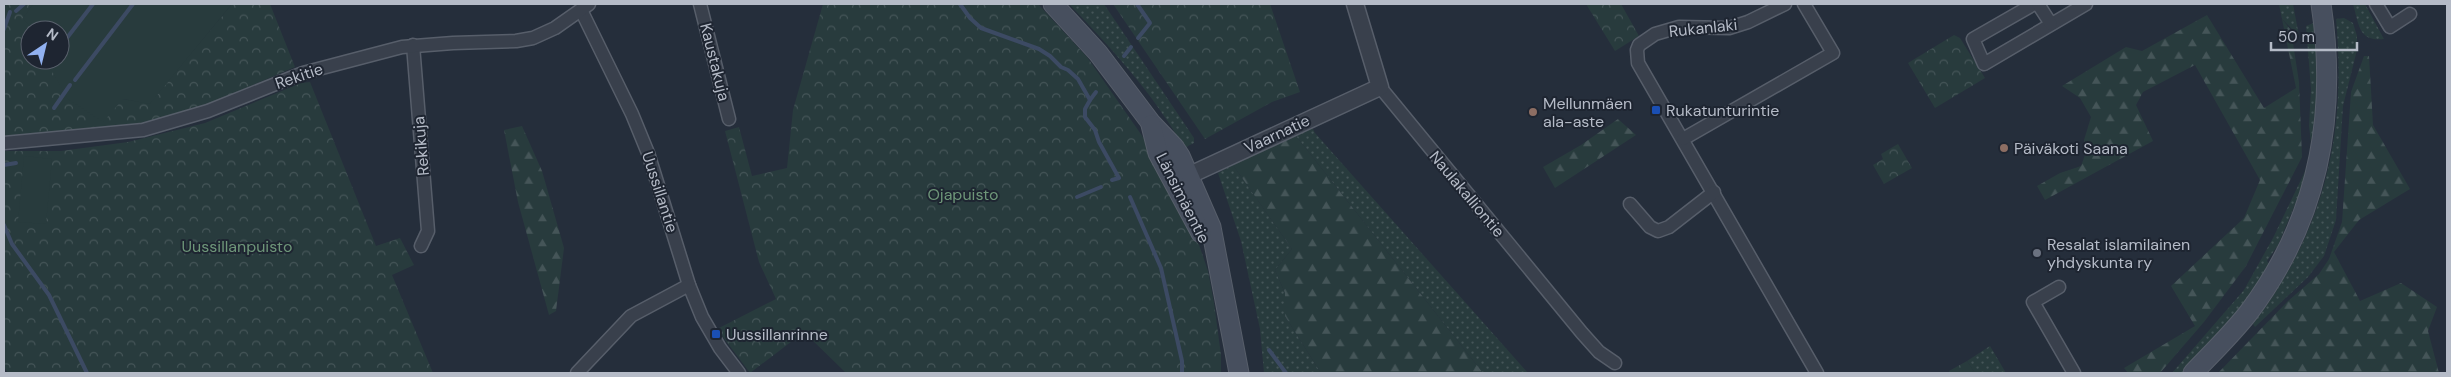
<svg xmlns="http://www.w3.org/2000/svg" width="2451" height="377" viewBox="0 0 2451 377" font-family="'DM Sans',sans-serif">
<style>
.grass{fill:url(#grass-dots)}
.forest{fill:url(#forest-firs)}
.park{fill:url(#park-crowns)}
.garden{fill:#283b3d}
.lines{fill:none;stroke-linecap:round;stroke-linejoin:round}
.stream{stroke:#3c4a63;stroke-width:4}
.minor-casing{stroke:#575e6a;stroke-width:15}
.tertiary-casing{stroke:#575e6a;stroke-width:19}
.secondary-casing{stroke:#575e6a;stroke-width:21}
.minor{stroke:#39404c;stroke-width:12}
.tertiary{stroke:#39404c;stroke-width:16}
.secondary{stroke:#474f5e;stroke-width:19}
.transit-dot{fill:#1a4fb4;stroke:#1e2531;stroke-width:2}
.education-dot{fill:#8d6e63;stroke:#1e2531;stroke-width:2}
.worship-dot{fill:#6b7280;stroke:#1e2531;stroke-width:2}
.labels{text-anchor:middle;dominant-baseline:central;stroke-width:4;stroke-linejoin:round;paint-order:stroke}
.street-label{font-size:16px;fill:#b5bbc7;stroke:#1e2531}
.poi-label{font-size:16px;fill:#b5bbc7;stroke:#1e2531;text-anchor:start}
.park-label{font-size:16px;fill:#6e9679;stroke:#1e2531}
</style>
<defs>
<pattern id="grass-dots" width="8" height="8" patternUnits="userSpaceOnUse" patternTransform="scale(1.25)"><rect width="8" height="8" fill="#283b3d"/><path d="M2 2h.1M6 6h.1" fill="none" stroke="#455558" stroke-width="1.8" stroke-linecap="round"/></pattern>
<pattern id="forest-firs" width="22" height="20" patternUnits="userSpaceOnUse" patternTransform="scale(1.25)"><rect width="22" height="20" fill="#283b3d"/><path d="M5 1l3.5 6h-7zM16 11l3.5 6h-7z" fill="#455558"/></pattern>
<pattern id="park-crowns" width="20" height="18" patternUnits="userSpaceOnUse" patternTransform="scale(1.25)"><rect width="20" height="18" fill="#283b3d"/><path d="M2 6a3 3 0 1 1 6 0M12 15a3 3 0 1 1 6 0" fill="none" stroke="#455558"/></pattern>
</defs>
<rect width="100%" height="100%" fill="#252e3b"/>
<g class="grass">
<path d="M1069,4H1104L1194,138V143L1184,148C1154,94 1111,48 1069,4Z"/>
<polygon points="2279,4 2293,4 2299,36 2282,19"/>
<path d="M2353,4H2365L2384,39C2358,42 2359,24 2353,4Z"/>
<path d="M2344,18L2353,23L2357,36V50L2343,106L2336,220L2324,256L2308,277L2255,327L2253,324C2324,231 2347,135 2336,19Z"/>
<path d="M2316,22L2318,31V125L2300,203L2296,202L2278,245L2267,261L2270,265C2245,305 2215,340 2182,373H2172L2244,290L2273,238L2308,165L2312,151L2309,126L2311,89L2306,26Z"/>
<polygon points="1312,127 1315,133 1528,373 1483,373 1296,136"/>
<polygon points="1233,165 1292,249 1275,270 1285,293 1285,316 1321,373 1264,373 1260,329 1241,241 1218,173"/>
<polygon points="1990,346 2006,373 1975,373 1967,361"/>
</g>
<g class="forest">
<polygon points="2207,15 2264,108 2296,88 2282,19 2291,30 2299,82 2302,157 2246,266 2204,322 2160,373 2128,373 2124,368 2195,326 2171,286 2244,218 2260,180 2195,65 2143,92 2136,105 2153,141 2045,200 2037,186 2060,173 2081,166 2085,155 2084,140 2091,117 2080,98 2062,86 2126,47 2142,51"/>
<polygon points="2364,56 2369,56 2373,125 2410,189 2359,220 2334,252 2360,301 2401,283 2437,307 2428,331 2439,373 2218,373 2288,301 2319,274 2329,259 2342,222 2351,92"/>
<polygon points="1618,119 1636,135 1555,188 1543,167 1581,145"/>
<polygon points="522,126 542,171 564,248 556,311 549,315 518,202 504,130"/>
<polygon points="1296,136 1483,373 1321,373 1285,316 1285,293 1275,270 1292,249 1233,165"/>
</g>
<g class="park">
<polygon points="4,4 33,4 23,19 34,30 30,30 30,60 52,60 50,66 123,99 150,103 232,4 270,4 295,67 192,111 142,126 4,138"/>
<polygon points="823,4 1038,4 1087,57 1159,160 1194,230 1208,271 1214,303 1221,355 1221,373 846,373 804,332 750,373 717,329 776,299 759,262 725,131 739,127 752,176 787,168 793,110"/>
<polygon points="1113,4 1270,4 1300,92 1272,102 1205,139"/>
<polygon points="1586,4 1621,4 1639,36 1615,51"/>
<polygon points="1954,35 1960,38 1985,78 1935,108 1908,63"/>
<polygon points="310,82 376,246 400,238 414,265 392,275 433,373 8,373 4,367 4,151 61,151 128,142 205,123 301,83"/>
<polygon points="1898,144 1912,168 1884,184 1873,165 1883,159 1881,154"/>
<polygon points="1967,361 1975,373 1950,373 1949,371"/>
</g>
<g class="garden">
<polygon points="33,4 232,4 150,104 123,99 103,122 68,99 49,66 52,60 60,60 60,30 34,30 22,19"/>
<polygon points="24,156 52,159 46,224 18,222"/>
</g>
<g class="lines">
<g class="stream">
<polyline points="960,4 970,18 981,28 1039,49 1050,56 1061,67 1068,70 1078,79 1090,100 1085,109 1085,117 1095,130 1099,142 1119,178 1112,180"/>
<polyline points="1137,4 1150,23 1138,38"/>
<polyline points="16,11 24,4"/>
<polyline points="4,29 10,12"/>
<polyline points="60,47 93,4"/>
<polyline points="1124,56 1131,47"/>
<polyline points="75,80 133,4"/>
<polyline points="1090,100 1096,92"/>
<polyline points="54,108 70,85"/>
<polyline points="4,165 16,163"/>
<polyline points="1077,197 1101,187"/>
<polyline points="1130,197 1161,268 1182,361 1182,373"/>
<polyline points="4,225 12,244 49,295 87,373"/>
<polyline points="1269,350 1286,373"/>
</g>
<defs>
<g id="minor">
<polyline points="700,4 729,119"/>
<polyline points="1785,4 1748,22 1729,28 1679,27 1655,34 1639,45 1637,50 1638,63 1817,373"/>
<polyline points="2034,4 1973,39 1984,64 2086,4"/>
<polyline points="2038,4 2051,24"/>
<polyline points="2376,4 2390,27 2410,14"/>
<polyline points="581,10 632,114 648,153 689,285 702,317 720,348 739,373"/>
<polyline points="413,45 428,231 421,246"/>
<polyline points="1380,87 1582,333 1599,352 1615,363"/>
<polyline points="1683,139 1833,53 1804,4"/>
<polyline points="4,143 143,130 208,111 303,73 402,47 453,43 516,41 533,38 555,28 589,4"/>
<polyline points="1630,204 1650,227 1658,231 1669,227 1714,192"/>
<polyline points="2059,287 2033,302 2074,373"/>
<polyline points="577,373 631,316 689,285"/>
</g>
<polyline id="tertiary" points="1177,181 1380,87 1355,4"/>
<g id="secondary">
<polyline points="1053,4 1098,53 1151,123 1174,147 1180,156 1211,227 1239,373"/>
<polyline points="1151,125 1158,153 1201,233"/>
<path d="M2193,373C2212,353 2232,334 2249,312C2318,220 2338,116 2321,4"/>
</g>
</defs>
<use href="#minor" class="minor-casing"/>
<use href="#tertiary" class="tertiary-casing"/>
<use href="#secondary" class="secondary-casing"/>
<use href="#minor" class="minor"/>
<use href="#tertiary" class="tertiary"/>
<use href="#secondary" class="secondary"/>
</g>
<g class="transit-dot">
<rect x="1651" y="105" width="10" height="10" rx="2.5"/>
<rect x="711" y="329" width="10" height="10" rx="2.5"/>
</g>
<g class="education-dot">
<circle cx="1533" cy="112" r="5"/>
<circle cx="2004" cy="148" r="5"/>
</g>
<circle class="worship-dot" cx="2037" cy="253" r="5"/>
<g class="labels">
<g class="street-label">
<text transform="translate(1703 28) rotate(-6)">Rukanlaki</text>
<text transform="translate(715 62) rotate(76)">Kaustakuja</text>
<text transform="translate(299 76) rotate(-19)">Rekitie</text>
<text transform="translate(1277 134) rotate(-25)">Vaarnatie</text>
<text transform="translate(421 146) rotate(-95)">Rekikuja</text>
<text transform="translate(660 192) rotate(72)">Uussillantie</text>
<text transform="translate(1467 194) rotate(50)">Naulakalliontie</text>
<text transform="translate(1183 198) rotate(63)">Länsimäentie</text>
</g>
<g class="poi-label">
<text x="1543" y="103">Mellunmäen<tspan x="1543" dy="18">ala-aste</tspan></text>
<text x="1666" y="110">Rukatunturintie</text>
<text x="2014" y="148">Päiväkoti Saana</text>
<text x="2047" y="244">Resalat islamilainen<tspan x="2047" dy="18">yhdyskunta ry</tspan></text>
<text x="726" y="334">Uussillanrinne</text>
</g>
<g class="park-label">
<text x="963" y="194">Ojapuisto</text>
<text x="237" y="246">Uussillanpuisto</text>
</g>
</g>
<rect width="2451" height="377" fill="none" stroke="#b5bbc7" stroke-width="10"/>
<g transform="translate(45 45) rotate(35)"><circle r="24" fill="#1e2531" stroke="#5a616d"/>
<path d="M0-4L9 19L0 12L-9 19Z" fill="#91b1f0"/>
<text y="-8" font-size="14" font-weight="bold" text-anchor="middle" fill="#b5bbc7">N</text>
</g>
<path d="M2271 42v8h86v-8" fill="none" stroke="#b5bbc7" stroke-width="2.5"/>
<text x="2278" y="42" font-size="15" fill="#b5bbc7" stroke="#1e2531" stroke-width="4" paint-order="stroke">50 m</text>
</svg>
